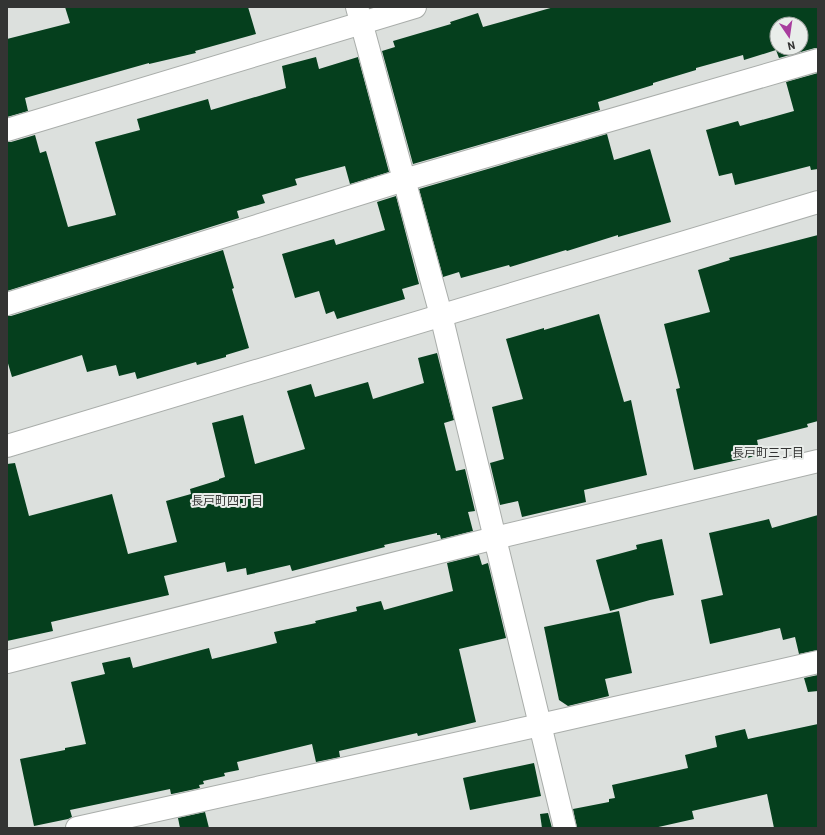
<svg xmlns="http://www.w3.org/2000/svg" width="825" height="835" viewBox="0 0 825 835" font-family="Barlow,'Noto Sans JP',sans-serif">
<style>
.building{fill:#053f1d;fill-rule:evenodd}
.lines{fill:none;stroke-linecap:round;stroke-linejoin:round}
.minor-casing{stroke:#a9adaa;stroke-width:24}
.minor{stroke:#fff;stroke-width:22}
.labels{text-anchor:middle;dominant-baseline:central;stroke-width:4;stroke-linejoin:round;paint-order:stroke}
.neighbourhood-label{font-size:12px;fill:#333433;stroke:#e9edea}
</style>
<rect width="100%" height="100%" fill="#dce0dd"/>
<g class="building">
<polygon points="65,7 248,7 256,34 195,51 196,53 149,64 149,63 25,98 28,111 7,117 7,39 70,23"/>
<path d="M554,7H818V48H815L779,58L776,50L744,60L743,55L696,68V70L653,83V85L598,102L600,110L413,164L382,51L395,47L393,41L451,24L450,22L478,13L483,27ZM777,24H801V48H777Z"/>
<polygon points="316,57 319,69 358,57 389,172 350,184 345,166 295,179 297,185 262,195 265,203 237,211 239,218 7,291 7,142 11,142 35,135 40,153 46,151 68,227 116,215 95,142 140,130 137,119 208,99 211,110 286,88 282,66"/>
<polygon points="818,73 818,169 811,170 810,166 735,185 732,173 719,176 706,130 738,121 740,126 794,111 786,82"/>
<polygon points="607,134 614,160 650,149 671,222 618,237 618,235 567,251 566,250 510,267 509,265 461,278 459,272 443,277 419,189"/>
<polygon points="396,196 419,284 402,289 405,299 337,319 334,311 326,314 319,291 295,298 282,254 334,239 336,245 385,230 377,202"/>
<polygon points="818,235 818,421 807,424 808,427 757,440 760,455 694,470 676,389 680,388 664,324 710,312 698,270 730,260 729,258"/>
<polygon points="223,250 234,288 232,289 249,348 226,355 226,357 197,365 196,362 137,379 135,372 119,376 116,365 87,372 82,355 12,377 7,360 7,316 11,316"/>
<polygon points="599,314 624,402 631,400 647,475 584,490 586,502 522,517 518,501 500,505 490,463 504,459 492,407 523,399 506,339 544,328 544,330"/>
<polygon points="437,353 454,420 444,423 456,471 465,469 475,511 468,512 473,531 441,539 440,535 437,535 437,533 384,545 385,547 292,571 290,565 247,575 246,568 227,572 225,562 164,576 169,595 51,622 53,631 7,641 7,464 15,463 29,516 112,494 128,554 177,542 166,501 191,494 190,489 219,480 219,479 225,477 212,423 243,415 255,464 305,449 287,391 311,384 315,397 368,382 373,399 424,383 418,358"/>
<polygon points="818,515 818,650 799,654 795,637 783,640 780,628 710,644 701,600 723,595 709,533 769,519 772,528"/>
<polygon points="662,539 674,595 650,600 610,611 596,560 637,549 636,545"/>
<polygon points="479,555 482,565 488,563 506,638 459,649 476,722 418,736 417,733 339,751 340,757 316,762 312,744 237,762 239,770 224,773 225,776 203,781 204,784 199,785 200,788 172,794 171,794 170,789 70,810 72,817 68,819 34,826 20,759 65,750 65,748 86,744 71,682 105,674 102,663 130,657 133,668 209,648 212,659 277,643 274,632 316,623 315,621 357,611 356,607 381,601 384,610 453,591 447,563"/>
<polygon points="619,611 632,673 605,679 609,696 568,706 559,700 544,627"/>
<polygon points="818,675 818,691 808,692 804,678"/>
<polygon points="818,724 818,828 774,828 767,794 692,811 694,819 654,828 577,828 573,809 609,802 609,799 615,798 612,785 688,768 685,755 717,747 715,736 745,729 748,739"/>
<polygon points="534,763 541,796 470,810 463,778"/>
<polygon points="205,812 209,828 180,828 178,818"/>
<polygon points="548,813 552,828 542,828 540,814"/>
</g>
<g class="lines">
<defs>
<g id="minor">
<polyline points="357,7 441,315 565,828"/>
<polyline points="7,130 415,7"/>
<polyline points="7,304 404,180 818,60"/>
<polyline points="7,446 818,202"/>
<polyline points="7,662 495,538 818,461"/>
<polyline points="77,828 540,725 818,662"/>
</g>
</defs>
<use href="#minor" class="minor-casing"/>
<use href="#minor" class="minor"/>
</g>
<g class="labels">
<g class="neighbourhood-label">
<text x="768" y="452">長戸町三丁目</text>
<text x="227" y="500">長戸町四丁目</text>
</g>
</g>
<rect width="825" height="835" fill="none" stroke="#333433" stroke-width="16"/>
<g transform="translate(789 36) rotate(167)"><circle r="19" fill="#e9edea" stroke="#a0a3a1"/>
<path d="M0-3L7 15L0 10L-7 15Z" fill="#a83d9e"/>
<text y="-6" font-size="11" font-weight="bold" text-anchor="middle" fill="#333433">N</text>
</g>
</svg>
